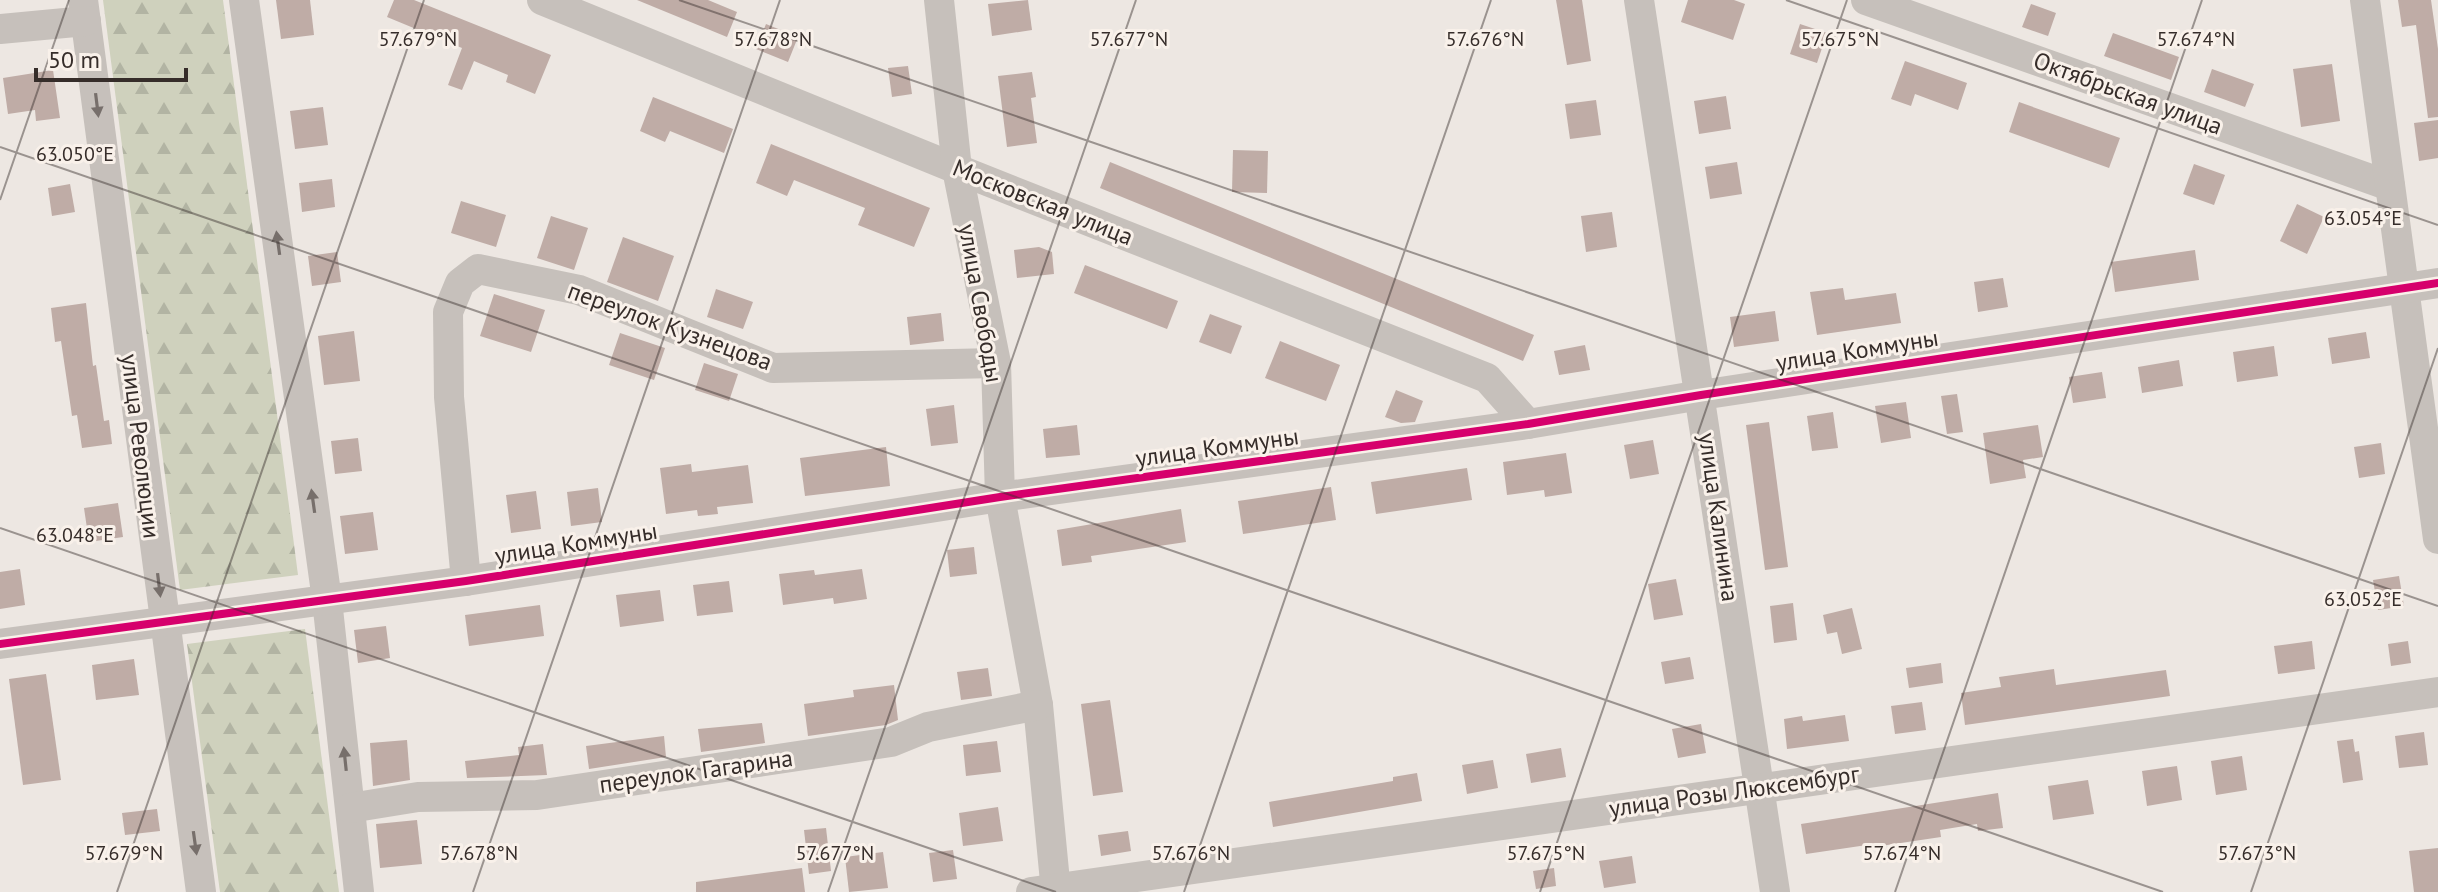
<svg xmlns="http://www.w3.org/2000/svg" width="2438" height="892" viewBox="0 0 2438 892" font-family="'PT Sans',sans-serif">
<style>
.forest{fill:url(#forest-firs)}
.building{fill:#bfaca6}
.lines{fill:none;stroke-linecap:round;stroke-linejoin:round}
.minor{stroke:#c6c0bb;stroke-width:30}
.cycleway-casing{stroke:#f9f1ea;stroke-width:13}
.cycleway{stroke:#d6006c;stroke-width:8}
.oneway{fill:#776f6b}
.ticks{fill:none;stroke:#362d2a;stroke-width:2;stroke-opacity:0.45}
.labels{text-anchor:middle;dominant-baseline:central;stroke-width:6;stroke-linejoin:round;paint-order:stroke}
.street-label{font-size:24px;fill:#362d2a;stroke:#f9f1ea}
.ticks-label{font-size:20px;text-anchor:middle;fill:#362d2a;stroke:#f9f1ea;stroke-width:6;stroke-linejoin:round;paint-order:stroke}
</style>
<defs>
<pattern id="forest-firs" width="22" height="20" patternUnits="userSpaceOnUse" patternTransform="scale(2)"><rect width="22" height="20" fill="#cfd1bd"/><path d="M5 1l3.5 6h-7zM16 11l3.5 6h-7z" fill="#b2b4a3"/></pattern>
</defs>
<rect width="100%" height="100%" fill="#ede7e2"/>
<g class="forest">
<polygon points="103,0 223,0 298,575 180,590"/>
<polygon points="305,629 339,892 220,892 187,644"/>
</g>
<g class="building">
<polygon points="276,0 310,0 314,35 281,39"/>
<polygon points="394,0 414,0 551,55 535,94 506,82 508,75 474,61 462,90 448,85 462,48 387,17"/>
<polygon points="637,0 708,0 737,12 727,37"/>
<polygon points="1028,0 1032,30 992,36 988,4"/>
<polygon points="1556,0 1582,0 1591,61 1567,65"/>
<polygon points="1688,0 1734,0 1745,4 1733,40 1681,22"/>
<polygon points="2398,0 2431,0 2438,49 2438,117 2428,118 2416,25 2402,27"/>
<polygon points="2031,4 2056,13 2048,36 2022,27"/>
<polygon points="766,24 798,37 788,62 756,49"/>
<polygon points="1800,24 1827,33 1817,63 1790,54"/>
<polygon points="2113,33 2179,57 2171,80 2104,56"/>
<polygon points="1905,61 1967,83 1958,110 1915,94 1911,106 1891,99"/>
<polygon points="2332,64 2340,121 2301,127 2293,69"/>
<polygon points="908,66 912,94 892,97 888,68"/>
<polygon points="2212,69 2254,84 2245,107 2204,92"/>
<polygon points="53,70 60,118 36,121 35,110 8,114 3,78"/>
<polygon points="1032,72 1036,97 1031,98 1037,143 1007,147 998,76"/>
<polygon points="1726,96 1731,129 1699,134 1694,101"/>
<polygon points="653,97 733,129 724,153 670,131 665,142 640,131"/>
<polygon points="1596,100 1601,135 1570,139 1565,104"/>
<polygon points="2019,102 2120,138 2109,168 2009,132"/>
<polygon points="323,107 328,145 295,149 290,111"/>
<polygon points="2438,120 2438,158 2419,161 2414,123"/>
<polygon points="771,144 930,208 914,247 858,225 865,208 794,180 787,196 756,183"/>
<polygon points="1233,150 1268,151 1267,193 1232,192"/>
<polygon points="1110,162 1534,335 1523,361 1100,188"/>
<polygon points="1737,162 1742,194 1710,199 1705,167"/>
<polygon points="2194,164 2225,175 2214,205 2183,194"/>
<polygon points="332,179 335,207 302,212 299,183"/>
<polygon points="70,184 75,212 52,216 48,188"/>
<polygon points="461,201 506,215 496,247 451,233"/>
<polygon points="2297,204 2324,217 2307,254 2280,241"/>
<polygon points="1612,212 1617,247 1586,252 1581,216"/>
<polygon points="551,216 588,228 574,270 537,258"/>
<polygon points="623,237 674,256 658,301 607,282"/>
<polygon points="1039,247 1052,252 1054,274 1017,278 1014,250"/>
<polygon points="2195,250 2199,280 2115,292 2111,262"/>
<polygon points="337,252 341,282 312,286 308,256"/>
<polygon points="1085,265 1178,301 1167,329 1074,293"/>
<polygon points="2003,278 2008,307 1978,312 1974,282"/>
<polygon points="1843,288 1845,300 1896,293 1901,323 1817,335 1810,292"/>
<polygon points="716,289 753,302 743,329 707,317"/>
<polygon points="494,294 545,310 531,352 480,336"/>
<polygon points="86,303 93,366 96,365 104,421 109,420 112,444 82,448 77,415 72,416 61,341 55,342 51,308"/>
<polygon points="1775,311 1779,341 1734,347 1730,317"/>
<polygon points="941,313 944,341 910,345 907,317"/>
<polygon points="1210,314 1242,326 1231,354 1199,342"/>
<polygon points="354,331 360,381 324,385 318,336"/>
<polygon points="2366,332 2370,358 2332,364 2328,338"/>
<polygon points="620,333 665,348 654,380 609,365"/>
<polygon points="1280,341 1340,365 1326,401 1265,378"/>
<polygon points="1585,345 1590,370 1559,375 1554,351"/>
<polygon points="2274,346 2278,376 2237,382 2233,352"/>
<polygon points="2179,360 2183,386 2142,393 2138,367"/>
<polygon points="704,363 738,374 729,401 695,390"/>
<polygon points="2102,372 2106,398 2073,403 2069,377"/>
<polygon points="1396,390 1423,401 1415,422 1401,423 1385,417"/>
<polygon points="1957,394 1963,432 1947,434 1941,396"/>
<polygon points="1906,402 1911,438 1881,443 1875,406"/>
<polygon points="954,405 958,443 931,446 926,409"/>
<polygon points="1833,412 1838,448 1812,451 1807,416"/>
<polygon points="1769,422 1788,567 1765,570 1746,425"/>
<polygon points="1077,425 1080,455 1046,458 1043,429"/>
<polygon points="2038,425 2043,457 2023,460 2026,478 1990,484 1983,433"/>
<polygon points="358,438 362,471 335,474 331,441"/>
<polygon points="1653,440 1659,474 1630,479 1624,445"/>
<polygon points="2381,443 2385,474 2359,478 2354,447"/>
<polygon points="886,447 890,486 805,496 800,458"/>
<polygon points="1566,453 1572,493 1545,497 1544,490 1507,495 1503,462"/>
<polygon points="691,464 692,472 748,465 753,503 717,507 718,514 698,516 697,510 666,514 660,468"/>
<polygon points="1467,468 1472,500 1376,514 1371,482"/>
<polygon points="1331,487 1336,520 1243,534 1238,501"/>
<polygon points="598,488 602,522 571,526 567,492"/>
<polygon points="536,491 541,529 511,533 506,495"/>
<polygon points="118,503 123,537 89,542 84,508"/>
<polygon points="1181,509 1186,542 1091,556 1092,562 1062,566 1057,530"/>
<polygon points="373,512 378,550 345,554 340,516"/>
<polygon points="974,547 977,574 950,577 947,550"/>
<polygon points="20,569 25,605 0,609 0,572"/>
<polygon points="862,569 867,599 834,604 833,598 783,605 779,574 814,570 815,575"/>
<polygon points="2399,576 2404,606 2378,610 2373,580"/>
<polygon points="1676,579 1683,615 1654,620 1648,584"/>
<polygon points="729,581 733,612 697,616 693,585"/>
<polygon points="660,590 664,621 620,627 616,595"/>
<polygon points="1793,603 1797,640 1774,643 1770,606"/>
<polygon points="540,605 544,636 469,646 465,615"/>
<polygon points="1852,608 1862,649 1842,654 1837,632 1827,634 1823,615"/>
<polygon points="386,626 390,658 358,663 354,630"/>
<polygon points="2312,641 2315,669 2278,674 2274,646"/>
<polygon points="2408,641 2411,663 2391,666 2388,644"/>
<polygon points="1690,657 1694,679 1665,684 1661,662"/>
<polygon points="134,659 139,695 96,700 92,665"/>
<polygon points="1941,663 1943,683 1909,688 1906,668"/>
<polygon points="988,668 992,696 961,700 957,672"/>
<polygon points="2054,669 2056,685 2166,670 2170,696 1965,725 1961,693 2001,687 1999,677"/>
<polygon points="46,674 61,780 23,785 9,679"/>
<polygon points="894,685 898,720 886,725 808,736 804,704 854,697 853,690"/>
<polygon points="1110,700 1123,792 1093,796 1081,704"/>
<polygon points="1922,702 1926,730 1895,734 1891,706"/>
<polygon points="1845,715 1849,741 1787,749 1784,719 1802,716 1803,721"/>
<polygon points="762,723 765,743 701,752 698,729"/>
<polygon points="1701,724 1706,753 1678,758 1672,729"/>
<polygon points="2424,732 2428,765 2399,768 2395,736"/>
<polygon points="664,736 666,757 589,769 586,746"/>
<polygon points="2353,739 2355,752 2359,751 2363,780 2343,783 2337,741"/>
<polygon points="407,740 410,780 373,786 370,743"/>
<polygon points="997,741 1001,772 966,776 963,745"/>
<polygon points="543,744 547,775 467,778 465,761 519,755 518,747"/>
<polygon points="1561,748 1566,777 1531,783 1526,754"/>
<polygon points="2242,756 2247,790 2216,795 2211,761"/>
<polygon points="1493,760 1498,788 1467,794 1462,765"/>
<polygon points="2177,766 2182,800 2147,806 2142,771"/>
<polygon points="1417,773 1422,801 1273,827 1269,802 1393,781 1393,777"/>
<polygon points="2088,780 2094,814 2053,820 2048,786"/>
<polygon points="1998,793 2003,828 1978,831 1977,824 1940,830 1941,837 1867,848 1867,845 1806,854 1801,824"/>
<polygon points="998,807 1003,841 963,846 959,813"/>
<polygon points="157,809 160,831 125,835 122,813"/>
<polygon points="417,820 422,864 380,868 376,824"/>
<polygon points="826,828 831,871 809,874 804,830"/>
<polygon points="1128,831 1131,851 1101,856 1098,835"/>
<polygon points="2438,848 2438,892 2414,892 2409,851"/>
<polygon points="953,850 957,879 933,882 929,853"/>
<polygon points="883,852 888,888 849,892 845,857"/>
<polygon points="1632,856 1636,883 1604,888 1599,861"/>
<polygon points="802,868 805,892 696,892 696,882"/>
<polygon points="1554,868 1556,886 1536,889 1533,871"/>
</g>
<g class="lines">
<g class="minor">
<polyline points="83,0 201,892"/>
<polyline points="244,0 327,600 359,892"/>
<polyline points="542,0 957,169 1487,378 1528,424"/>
<polyline points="939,0 957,169 996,363 1000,497 1038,705 1056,892"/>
<polyline points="1639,0 1775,892"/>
<polyline points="1866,0 2390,186"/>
<polyline points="2365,0 2438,539"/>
<polyline points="0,29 86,21"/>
<polyline points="466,581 449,397 448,312 460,283 478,269 579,290 773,368 996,363"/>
<polyline points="0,644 466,581 1000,497 1528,424 1701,395 2438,283"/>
<polyline points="350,808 418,797 537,795 891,742 928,727 1038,705"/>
<polyline points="1031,892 2438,692"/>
</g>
<defs>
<polyline id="cycleway" points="0,644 466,581 1000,497 1528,424 1701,395 2438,283"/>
</defs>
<use href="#cycleway" class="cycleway-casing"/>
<use href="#cycleway" class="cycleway"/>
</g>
<defs><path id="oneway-solid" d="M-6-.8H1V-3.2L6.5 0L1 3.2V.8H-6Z" transform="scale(2)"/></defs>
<g class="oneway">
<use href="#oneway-solid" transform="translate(97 105) rotate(83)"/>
<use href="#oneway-solid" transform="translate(278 243) rotate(-98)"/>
<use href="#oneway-solid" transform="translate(313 501) rotate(-98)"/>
<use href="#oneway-solid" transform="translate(159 585) rotate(83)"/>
<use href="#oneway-solid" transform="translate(345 759) rotate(-96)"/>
<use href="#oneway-solid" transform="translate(195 843) rotate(82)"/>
</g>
<path class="ticks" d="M679,0L2438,606M1786,0L2438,225M0,147L2163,892M0,200L69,0M0,528L1056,892M117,892L424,0M473,892L780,0M828,892L1136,0M1184,892L1491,0M1540,892L1847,0M1895,892L2202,0M2251,892L2438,348"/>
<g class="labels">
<g class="street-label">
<text transform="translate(2128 93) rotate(20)">Октябрьская улица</text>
<text transform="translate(1043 202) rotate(22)">Московская улица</text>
<text transform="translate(981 303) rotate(80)">улица Свободы</text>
<text transform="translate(670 326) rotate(20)">переулок Кузнецова</text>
<text transform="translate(1857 350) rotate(-9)">улица Коммуны</text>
<text transform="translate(141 446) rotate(83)">улица Революции</text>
<text transform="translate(1217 447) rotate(-8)">улица Коммуны</text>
<text transform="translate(1719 517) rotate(82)">улица Калинина</text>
<text transform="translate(576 543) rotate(-9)">улица Коммуны</text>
<text transform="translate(696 771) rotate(-8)">переулок Гагарина</text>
<text transform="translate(1734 791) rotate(-8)">улица Розы Люксембург</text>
</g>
</g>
<g class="ticks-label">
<text x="418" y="46">57.679°N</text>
<text x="773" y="46">57.678°N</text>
<text x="1129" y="46">57.677°N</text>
<text x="1485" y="46">57.676°N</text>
<text x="1840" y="46">57.675°N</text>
<text x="2196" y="46">57.674°N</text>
<text x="75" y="161">63.050°E</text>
<text x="2363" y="225">63.054°E</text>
<text x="75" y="542">63.048°E</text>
<text x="2363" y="606">63.052°E</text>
<text x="124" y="860">57.679°N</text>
<text x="479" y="860">57.678°N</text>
<text x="835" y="860">57.677°N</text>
<text x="1191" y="860">57.676°N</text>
<text x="1546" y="860">57.675°N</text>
<text x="1902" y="860">57.674°N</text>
<text x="2257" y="860">57.673°N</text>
</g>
<path d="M36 68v12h150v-12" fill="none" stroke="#362d2a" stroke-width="4"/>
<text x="48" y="68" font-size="24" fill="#362d2a" stroke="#f9f1ea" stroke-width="6" paint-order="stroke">50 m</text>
</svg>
